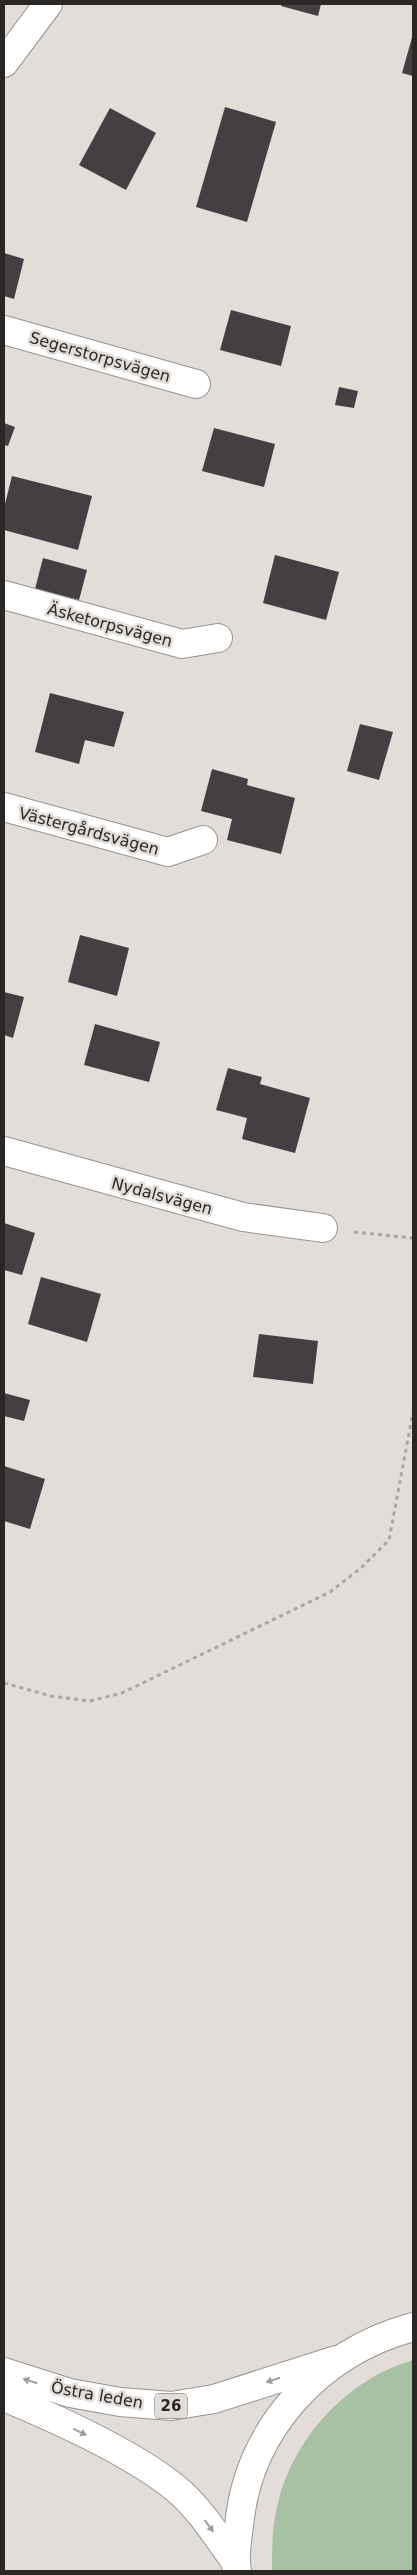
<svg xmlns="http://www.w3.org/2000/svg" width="417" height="2575" viewBox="0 0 417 2575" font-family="'DejaVu Sans',sans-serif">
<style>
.green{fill:#a6c2a3}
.building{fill:#443f43}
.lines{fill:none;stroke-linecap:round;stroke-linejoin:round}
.minor-casing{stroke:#9a938f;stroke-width:30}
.highway-casing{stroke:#9a938f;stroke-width:30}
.path{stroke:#aba6a3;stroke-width:3;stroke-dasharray:4 4;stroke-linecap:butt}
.minor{stroke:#fff;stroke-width:28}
.highway{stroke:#fff;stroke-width:28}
.oneway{fill:#9f9e9d}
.labels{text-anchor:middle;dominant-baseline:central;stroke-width:5;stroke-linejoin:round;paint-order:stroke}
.shield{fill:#e3ddd9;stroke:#625e5b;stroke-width:1}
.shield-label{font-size:15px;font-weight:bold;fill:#2a2725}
.street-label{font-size:16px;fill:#2a2725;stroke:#e3ddd9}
</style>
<rect width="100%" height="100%" fill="#e3ddd9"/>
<path class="green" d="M413,2360V2571H272C272,2549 272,2528 277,2507C292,2439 347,2379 413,2360Z"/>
<g class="building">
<polygon points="281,4 321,4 318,16 281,6"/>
<polygon points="413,34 413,76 402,73"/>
<polygon points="225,107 276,122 247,222 196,207"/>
<polygon points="110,108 156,133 126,190 79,165"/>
<polygon points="4,253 24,259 14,299 4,296"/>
<polygon points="231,310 291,326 281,366 220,350"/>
<polygon points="339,387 358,391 354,408 335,405"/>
<polygon points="4,423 15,427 8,446 4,445"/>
<polygon points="214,428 275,444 264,487 202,471"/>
<polygon points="12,476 92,496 78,550 4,530 4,508"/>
<polygon points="275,555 339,572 326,620 263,603"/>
<polygon points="43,558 87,570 79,600 35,589"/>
<polygon points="50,693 124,712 114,747 85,740 79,764 35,752"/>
<polygon points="360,724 393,732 379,780 347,771"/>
<polygon points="212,769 248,779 247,785 295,798 281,854 227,840 232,819 201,811"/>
<polygon points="80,935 129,948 117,996 68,982"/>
<polygon points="4,992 24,997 13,1038 4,1035"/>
<polygon points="95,1024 160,1042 149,1082 84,1065"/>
<polygon points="228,1068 262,1077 260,1084 310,1098 295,1153 242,1139 247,1118 216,1110"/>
<polygon points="4,1223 35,1233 22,1275 4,1270"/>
<polygon points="41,1277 101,1294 87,1342 28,1324"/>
<polygon points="259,1334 318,1341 313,1384 253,1377"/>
<polygon points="4,1393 30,1400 24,1421 4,1416"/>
<polygon points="4,1466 45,1479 30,1529 4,1521"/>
</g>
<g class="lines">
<defs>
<g id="minor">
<polyline points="4,63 48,4"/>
<polyline points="4,330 196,384"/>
<polyline points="4,595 182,644 218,638"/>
<polyline points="4,807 168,852 203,840"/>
<polyline points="4,1151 243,1217 323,1228"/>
</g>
<g id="highway">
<polyline points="4,2372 70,2393 120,2402 171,2406 214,2399 336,2360"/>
<path d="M4,2397C57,2419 138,2455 181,2493C202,2512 218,2538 235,2561"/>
<path d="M237,2571C234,2556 237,2541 239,2526C248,2428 320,2352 413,2327"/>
</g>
</defs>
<use href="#minor" class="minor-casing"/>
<use href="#highway" class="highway-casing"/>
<g class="path">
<polyline points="354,1232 413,1238"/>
<polyline points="4,1683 51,1696 90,1701 122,1693 330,1592 361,1568 389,1540 413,1412"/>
</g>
<use href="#minor" class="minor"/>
<use href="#highway" class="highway"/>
</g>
<defs><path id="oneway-solid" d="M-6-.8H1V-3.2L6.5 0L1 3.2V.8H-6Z" transform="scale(1.25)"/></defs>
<g class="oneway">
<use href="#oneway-solid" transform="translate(273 2380) rotate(162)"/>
<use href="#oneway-solid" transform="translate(30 2381) rotate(-163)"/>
<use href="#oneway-solid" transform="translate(80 2432) rotate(26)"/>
<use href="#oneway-solid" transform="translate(209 2526) rotate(54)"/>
</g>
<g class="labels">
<rect class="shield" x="155" y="2393.5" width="32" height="25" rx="4"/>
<g class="shield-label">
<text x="171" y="2406">26</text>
</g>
<g class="street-label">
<text transform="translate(100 357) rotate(16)">Segerstorpsvägen</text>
<text transform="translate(110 625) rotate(15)">Äsketorpsvägen</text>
<text transform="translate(89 831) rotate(15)">Västergårdsvägen</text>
<text transform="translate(162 1196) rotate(15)">Nydalsvägen</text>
<text transform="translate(97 2395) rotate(10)">Östra leden</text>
</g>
</g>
<rect width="417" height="2575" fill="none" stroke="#2a2725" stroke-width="10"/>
</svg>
